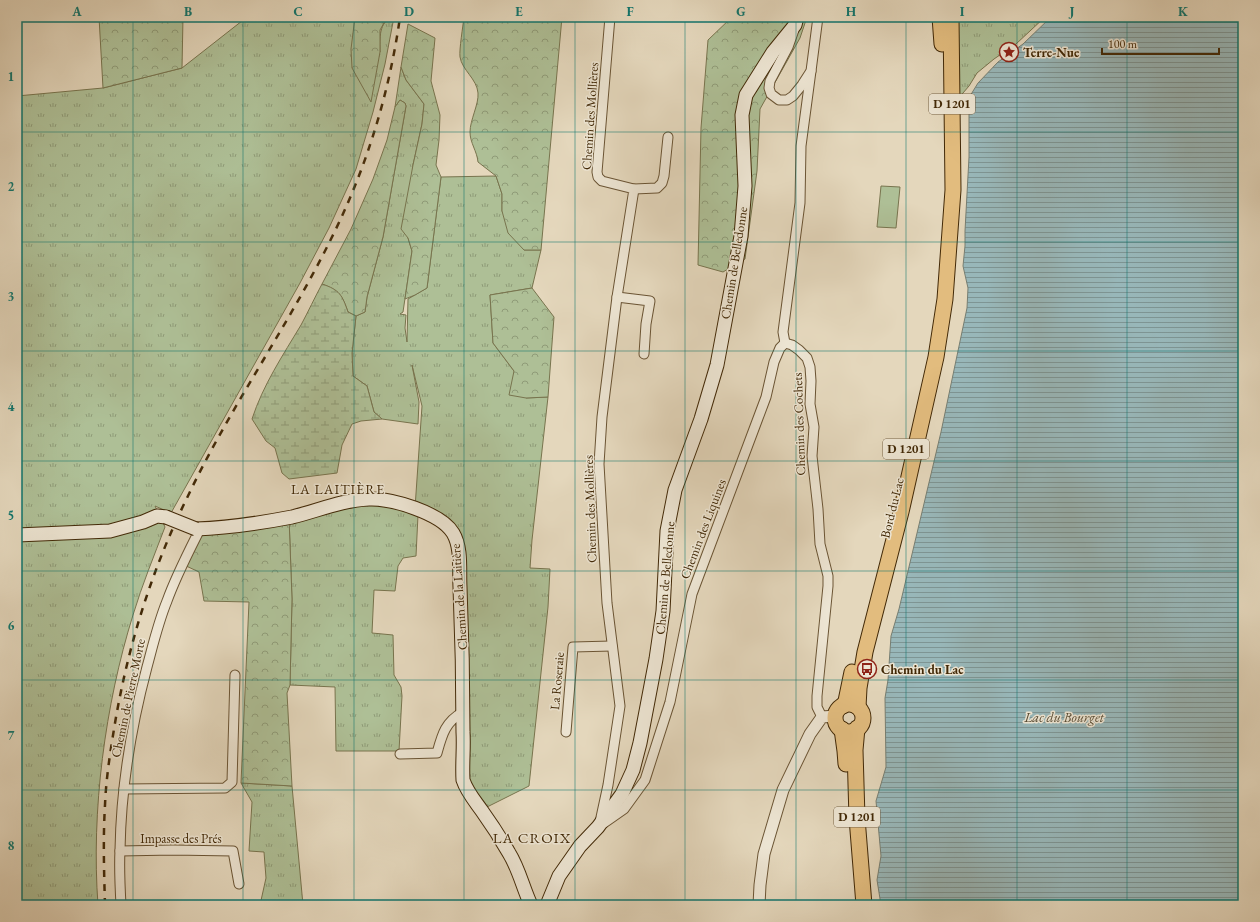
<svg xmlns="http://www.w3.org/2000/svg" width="1260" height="922" viewBox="0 0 1260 922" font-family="'EB Garamond',serif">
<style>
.grass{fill:url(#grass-tufts);stroke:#78744e}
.forest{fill:url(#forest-crowns);stroke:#78744e}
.wetland{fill:url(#wetland-marsh);stroke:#78744e}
.green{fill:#aebf96;stroke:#78744e}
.water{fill:url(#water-rules);stroke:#767e72}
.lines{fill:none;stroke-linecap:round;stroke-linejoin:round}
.minor-casing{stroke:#6a5434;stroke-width:11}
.tertiary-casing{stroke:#6a5434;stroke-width:13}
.secondary-casing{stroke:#422907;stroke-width:15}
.primary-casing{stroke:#422907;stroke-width:17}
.minor{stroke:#ede5d3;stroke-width:9}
.tertiary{stroke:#ede5d3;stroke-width:11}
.secondary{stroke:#ede5d3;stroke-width:13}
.primary{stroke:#e2bc7e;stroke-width:15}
.rail{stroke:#422907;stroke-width:2.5;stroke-dasharray:7 7;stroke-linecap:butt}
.secondary-bridge-casing{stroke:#422907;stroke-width:15;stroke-linecap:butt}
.secondary-bridge{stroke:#ede5d3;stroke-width:13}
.grid{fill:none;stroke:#0f766e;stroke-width:1;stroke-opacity:0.55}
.labels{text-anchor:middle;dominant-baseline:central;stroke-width:3;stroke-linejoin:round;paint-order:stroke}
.shield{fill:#ede5d3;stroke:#756144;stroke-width:1}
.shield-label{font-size:12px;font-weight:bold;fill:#422907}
.poi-label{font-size:13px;font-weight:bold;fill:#422907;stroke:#ede5d3;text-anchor:start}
.street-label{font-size:13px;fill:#422907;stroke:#ede5d3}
.neighbourhood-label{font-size:14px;letter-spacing:1px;fill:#422907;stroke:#ede5d3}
.water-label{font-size:14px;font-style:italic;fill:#584c34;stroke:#ede5d3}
.quarter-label{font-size:15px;letter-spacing:1px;fill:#422907;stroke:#ede5d3}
.neatline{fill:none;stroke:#0f766e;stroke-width:1.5}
.grid-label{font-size:13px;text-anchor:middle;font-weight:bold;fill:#0f766e}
</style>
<defs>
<pattern id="grass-tufts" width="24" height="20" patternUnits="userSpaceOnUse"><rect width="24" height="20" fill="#aebf96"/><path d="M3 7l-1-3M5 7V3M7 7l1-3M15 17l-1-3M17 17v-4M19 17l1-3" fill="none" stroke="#8f9b78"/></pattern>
<pattern id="forest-crowns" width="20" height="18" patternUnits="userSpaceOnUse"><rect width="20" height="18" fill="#aebf96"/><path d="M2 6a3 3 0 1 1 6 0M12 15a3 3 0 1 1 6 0" fill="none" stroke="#8f9b78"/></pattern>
<pattern id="wetland-marsh" width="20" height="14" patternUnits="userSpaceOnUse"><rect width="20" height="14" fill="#aebf96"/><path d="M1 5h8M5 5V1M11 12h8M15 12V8" fill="none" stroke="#8f9b78"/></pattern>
<pattern id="water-rules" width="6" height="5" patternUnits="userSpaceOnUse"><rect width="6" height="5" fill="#98b7b9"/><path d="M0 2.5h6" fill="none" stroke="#7e9594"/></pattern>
</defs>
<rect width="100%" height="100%" fill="#e4d7bc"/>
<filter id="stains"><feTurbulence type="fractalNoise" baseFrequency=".005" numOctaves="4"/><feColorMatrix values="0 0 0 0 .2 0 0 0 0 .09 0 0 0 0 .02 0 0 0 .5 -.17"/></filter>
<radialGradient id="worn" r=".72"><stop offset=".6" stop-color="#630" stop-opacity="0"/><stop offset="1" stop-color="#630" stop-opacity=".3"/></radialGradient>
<g class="grass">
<path d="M247,17H361L380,52C380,39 378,21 394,17L385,64L373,112L356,169L329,228L300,283L171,513L155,506L165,527C154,556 142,585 133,615C105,705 91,811 98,905H17V96L103,88L182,68Z"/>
<polygon points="956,17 1045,17 1016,44 994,59 977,73 969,86 957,100"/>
<polygon points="401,67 406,80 424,104 422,124 413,165 408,238 412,251 403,312 400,314 406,315 405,328 407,342 408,299 427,288 441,177 496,176 502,194 502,211 524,250 541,250 532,288 490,295 493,343 514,371 526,398 548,397 532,540 530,568 550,569 548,607 529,786 481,810 465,787 459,539 418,515 416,556 403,558 398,566 395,591 374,590 372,633 393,635 394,675 401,687 402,696 399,751 336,751 335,687 290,685 292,599 289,517 345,502 415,508 422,406 412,365 419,402 418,424 382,419 374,412 367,386 353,376 352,353 356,316 365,312 367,297 383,237 406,106 405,103 400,100 395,107"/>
<polygon points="241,783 292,786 303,905 260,905 266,878 264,852 249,851 252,802"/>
</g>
<g class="forest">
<polygon points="99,17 183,17 182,68 103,88"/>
<polygon points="355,17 391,17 385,21 380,30 380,52 371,102 352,68 351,49"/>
<path d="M464,17H562L541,250H524L508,233L502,211V194L496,176L478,162C477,151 470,143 470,132C470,120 479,104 478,93C477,79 462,70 460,57C459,50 463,26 464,17Z"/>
<polygon points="732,17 807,17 800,38 760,109 757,171 745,259 723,272 698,265 701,128 708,40"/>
<polygon points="408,24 435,38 431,81 440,115 439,140 436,165 441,177 427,288 415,295 405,299 412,251 408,238 401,229 413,165 422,124 424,104 406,80 401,67"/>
<path d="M400,100L405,103L406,106L383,237L367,297L365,312L356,316L348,312C342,295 340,291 322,284L351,229L373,179L387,140L395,107Z"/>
<polygon points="532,288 554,317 548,397 526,398 509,395 514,371 493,343 490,295"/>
<polygon points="289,517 292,599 290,685 287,693 292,786 241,783 249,602 204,601 199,572 182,564 200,529"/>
</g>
<path class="wetland" d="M322,284C340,290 342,295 348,312L356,316L352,353L353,376L367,386L374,412L382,419L361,421L352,424L342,445L337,473L289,479L282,473L275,448L266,441L252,419C263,385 283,355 301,325C308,312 315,297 322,284Z"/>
<polygon class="green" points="881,186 900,187 896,228 877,227"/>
<polygon class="water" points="1051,17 1243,17 1243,905 881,905 877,880 881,856 876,801 886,767 885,698 888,680 891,636 899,609 941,432 967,308 968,288 963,266 965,246 965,231 969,157 969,115 970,96 978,83 998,62 1023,44"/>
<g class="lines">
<defs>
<g id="minor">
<polyline points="794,30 788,47 770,81 769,88 771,94 779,100 787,100 793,96 802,85 811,71 818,17"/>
<polyline points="634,189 657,188 662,183 664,176 668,137"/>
<polyline points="617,297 650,301 646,324 644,354"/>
<polyline points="785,343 792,345 799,350 807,358 810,367 811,381 810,404 814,427 812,456 818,509 820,544 828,576 828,586 817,696 817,707 822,717"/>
<polyline points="785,343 783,332 800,203 801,146 811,71"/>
<polyline points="566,732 573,647 612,646"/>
<path d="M400,754L437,753C442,735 445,722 463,712"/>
<polyline points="124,789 225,788 232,782 235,675"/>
<polyline points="600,822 608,785 620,706 607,603 599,464 602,417 617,297 634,189 602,181 598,177 597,172 610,17"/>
<polyline points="604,823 624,809 645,780 670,702 692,594 766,397 774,362 780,348 785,343"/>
<polyline points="120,851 173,850 233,851 239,884"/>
<path d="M121,905C120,887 119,869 120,850C121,789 131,727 147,667C153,645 158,623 167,601C176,576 188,553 200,529"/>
</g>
<polyline id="tertiary" points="759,905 760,885 764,854 783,790 810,734 822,717 836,716"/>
<g id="secondary">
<path d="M196,529C228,528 261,523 292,517C317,511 342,500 369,499C391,498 441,513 453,533C462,548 459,570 460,587C462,635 463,683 463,732C464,748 462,764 463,780C467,792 475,801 482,811C492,825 501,839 509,853C519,869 523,888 531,905"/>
<polyline points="17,535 110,531 143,522 157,516 166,517"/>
<polyline points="547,905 559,876 580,846 598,827 622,794 633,770 640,743 656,659 663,611 667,531 675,490 701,419 717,365 741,236 745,186 742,115 746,95 773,52 795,25 797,17"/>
</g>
<g id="primary">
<polyline points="940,17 942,44"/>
<circle cx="849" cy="718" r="14"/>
<polyline points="843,706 846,701 852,672"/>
<polyline points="858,707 859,688 865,652 901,512 936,357 945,299 953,190 951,17"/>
<polyline points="857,728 855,750 857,818 864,905"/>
<polyline points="842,729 845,751 846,764"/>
</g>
</defs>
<use href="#minor" class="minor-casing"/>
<use href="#tertiary" class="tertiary-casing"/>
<use href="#secondary" class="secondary-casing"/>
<use href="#primary" class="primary-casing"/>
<use href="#minor" class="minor"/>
<use href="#tertiary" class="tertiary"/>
<use href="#secondary" class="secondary"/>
<use href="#primary" class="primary"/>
<path class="rail" d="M105,905C104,872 103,838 105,805C106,779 110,754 114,729C127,649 151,571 187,498C229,409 287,328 331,239C366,169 389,95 400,17"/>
<defs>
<polyline id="secondary-bridge" points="166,517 196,529"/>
</defs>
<use href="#secondary-bridge" class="secondary-bridge-casing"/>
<use href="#secondary-bridge" class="secondary-bridge"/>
</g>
<path class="grid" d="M133,17V905M243,17V905M354,17V905M464,17V905M575,17V905M685,17V905M796,17V905M906,17V905M1017,17V905M1127,17V905M17,132H1243M17,242H1243M17,351H1243M17,461H1243M17,571H1243M17,680H1243M17,790H1243"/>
<defs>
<symbol id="sight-ring" viewBox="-11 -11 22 22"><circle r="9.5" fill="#ede5d3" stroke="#8f2418" stroke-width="1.5"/><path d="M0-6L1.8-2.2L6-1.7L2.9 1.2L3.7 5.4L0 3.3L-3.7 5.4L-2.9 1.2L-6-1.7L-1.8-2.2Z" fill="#8f2418"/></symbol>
<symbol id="bus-ring" viewBox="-11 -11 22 22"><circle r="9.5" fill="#ede5d3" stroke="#8f2418" stroke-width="1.5"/><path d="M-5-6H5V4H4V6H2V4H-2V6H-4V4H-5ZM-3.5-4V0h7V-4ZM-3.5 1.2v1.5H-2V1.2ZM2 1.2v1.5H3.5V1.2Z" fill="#8f2418"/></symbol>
</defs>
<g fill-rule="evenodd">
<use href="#sight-ring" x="998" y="41" width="22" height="22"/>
<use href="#bus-ring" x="856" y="658" width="22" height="22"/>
</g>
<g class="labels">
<g class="shield">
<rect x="929" y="94" width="46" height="20" rx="3"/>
<rect x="883" y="439" width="46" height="20" rx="3"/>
<rect x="834" y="807" width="46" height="20" rx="3"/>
</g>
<g class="shield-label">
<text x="952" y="104">D 1201</text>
<text x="906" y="449">D 1201</text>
<text x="857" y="817">D 1201</text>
</g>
<g class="poi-label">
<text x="1023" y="52">Terre-Nue</text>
<text x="881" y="669">Chemin du Lac</text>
</g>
<g class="street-label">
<text transform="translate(590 116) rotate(-86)">Chemin des Mollières</text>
<text transform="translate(734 263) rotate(-81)">Chemin de Belledonne</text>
<text transform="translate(799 424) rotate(-92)">Chemin des Cochets</text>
<text transform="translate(892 508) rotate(-76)">Bord du Lac</text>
<text transform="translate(590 509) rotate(-92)">Chemin des Mollières</text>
<text transform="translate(703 529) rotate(-69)">Chemin des Liquines</text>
<text transform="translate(665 578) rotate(-85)">Chemin de Belledonne</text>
<text transform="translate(459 597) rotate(-94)">Chemin de la Laitière</text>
<text transform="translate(557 681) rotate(-85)">La Roseraie</text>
<text transform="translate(128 698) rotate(-78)">Chemin de Pierre Morte</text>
<text x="181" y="838">Impasse des Prés</text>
</g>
<g class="neighbourhood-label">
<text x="338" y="489">LA LAITIÈRE</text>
</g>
<g class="water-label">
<text x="1064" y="717">Lac du Bourget</text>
</g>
<g class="quarter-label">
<text x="532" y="837">LA CROIX</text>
</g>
</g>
<rect width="1260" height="922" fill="none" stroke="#e4d7bc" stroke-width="44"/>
<path d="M1102 48v6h117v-6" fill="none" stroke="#422907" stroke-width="2"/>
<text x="1108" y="48" font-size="12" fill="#422907" stroke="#ede5d3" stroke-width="3" paint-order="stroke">100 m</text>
<rect x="22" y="22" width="1216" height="878" class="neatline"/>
<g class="grid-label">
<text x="77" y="16">A</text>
<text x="188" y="16">B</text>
<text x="298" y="16">C</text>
<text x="409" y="16">D</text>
<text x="519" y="16">E</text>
<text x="630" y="16">F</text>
<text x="741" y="16">G</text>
<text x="851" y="16">H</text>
<text x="962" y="16">I</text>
<text x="1072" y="16">J</text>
<text x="1183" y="16">K</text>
<text x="11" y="81">1</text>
<text x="11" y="191">2</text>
<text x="11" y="301">3</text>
<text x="11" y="411">4</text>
<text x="11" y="520">5</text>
<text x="11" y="630">6</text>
<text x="11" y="740">7</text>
<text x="11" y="850">8</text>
</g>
<rect width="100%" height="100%" filter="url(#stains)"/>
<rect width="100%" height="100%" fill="url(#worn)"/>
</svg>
